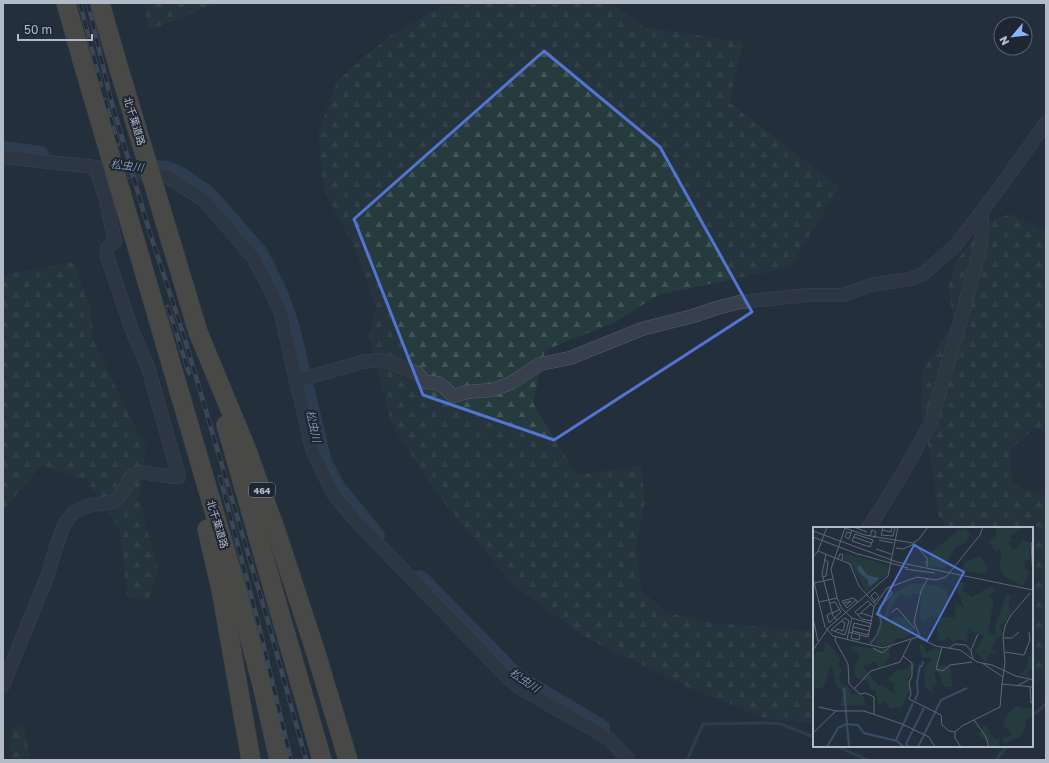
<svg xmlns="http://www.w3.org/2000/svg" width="1049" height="763" viewBox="0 0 1049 763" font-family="'Golos Text','Noto Sans JP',sans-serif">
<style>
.forest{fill:url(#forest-firs)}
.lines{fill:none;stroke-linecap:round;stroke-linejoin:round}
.stream{stroke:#394c66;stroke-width:3}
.river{stroke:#394c66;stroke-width:18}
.minor-casing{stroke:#565e6b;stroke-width:14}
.highway-casing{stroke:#434b58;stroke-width:20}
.minor{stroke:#38404d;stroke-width:13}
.highway{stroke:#736755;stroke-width:19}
.rail-casing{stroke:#5a6574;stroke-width:4.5}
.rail{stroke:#1d2632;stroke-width:3;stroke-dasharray:9;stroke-linecap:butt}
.highway-bridge-casing{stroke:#434b58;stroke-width:20;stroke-linecap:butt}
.highway-bridge{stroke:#736755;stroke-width:19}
.marked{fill:none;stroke:#5274d2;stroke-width:3;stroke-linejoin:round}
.labels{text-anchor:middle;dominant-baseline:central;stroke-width:4;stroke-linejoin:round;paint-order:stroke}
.shield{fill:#1d2632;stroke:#878e9b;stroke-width:1}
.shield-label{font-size:9px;font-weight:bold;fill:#b4bbc8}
.street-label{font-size:10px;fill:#b4bbc8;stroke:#1d2632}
.water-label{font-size:11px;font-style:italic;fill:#7c92b0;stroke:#1d2632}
.inset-river{fill:none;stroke:#394c66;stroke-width:2}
.inset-road{fill:none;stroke:#5e6775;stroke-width:1}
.view{fill:#5274d2;fill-opacity:0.15;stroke:#5274d2;stroke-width:2}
.inset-edge{fill:none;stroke:#b4bbc8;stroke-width:2}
</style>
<defs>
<pattern id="forest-firs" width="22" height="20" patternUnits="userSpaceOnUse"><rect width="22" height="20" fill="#263b3e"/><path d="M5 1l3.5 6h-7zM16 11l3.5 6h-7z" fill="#435558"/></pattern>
</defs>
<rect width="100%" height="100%" fill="#242f3d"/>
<g class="forest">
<polygon points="144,3 219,3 149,30"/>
<polygon points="482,3 612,3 643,27 743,42 729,102 839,187 790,267 658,295 616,322 545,350 533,403 577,475 641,465 645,502 636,547 641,590 667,613 714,623 814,631 814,723 770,720 692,689 588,639 515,587 436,493 391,423 369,336 376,307 353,245 324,191 318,133 337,81 388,37 440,7"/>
<polygon points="1011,214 1046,232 1046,431 1034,428 1009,451 1013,485 1046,496 1046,679 1032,683 1032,596 1037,579 1032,573 1032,528 946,528 938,514 931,460 921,409 923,369 954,322 948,287 956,261 989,221"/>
<polygon points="73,262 90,305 93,339 131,419 146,446 139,500 158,569 148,601 127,596 120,530 87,481 42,465 3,510 3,275"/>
<polygon points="23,722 30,760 10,760 12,728"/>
</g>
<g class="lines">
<g class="stream">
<polyline points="1032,716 1046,704"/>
<polyline points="836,746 868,760"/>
<polyline points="687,760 703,724 766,723 781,724 814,737"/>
<polyline points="996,760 1007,746"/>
</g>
<g class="river">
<polyline points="3,150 40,155"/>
<polyline points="141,167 167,170 182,177 208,195 259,253 279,293 291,328 323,462 336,487 376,536"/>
<polyline points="420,579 511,672 522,681 601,728"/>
</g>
<defs>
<g id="minor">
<polyline points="3,157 95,167 168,177 204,200 253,257 268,285 281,314 310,441 313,452 333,493 355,520 508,678 520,688 609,739 629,760"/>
<polyline points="296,381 362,362 379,360 392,363 417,373 425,382 438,383 444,387 453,396 467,392 492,390 511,383 540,364 570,358 642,329 693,316 717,308 740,302 808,295 843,295 870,285 910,279 923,274 956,245 1000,187 1046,123"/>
<polyline points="868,528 884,504 909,462 931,422 964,308 981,245 982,211"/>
<polyline points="3,685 47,577 57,544 64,525 70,517 74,512 87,506 111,502 117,500 132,476 140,472 174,477 179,477 148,367 133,333 107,256 107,248 115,242 106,200 95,167"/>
</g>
<g id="highway">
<polyline points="66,3 82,60"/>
<polyline points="100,3 119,69"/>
<polyline points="137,247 235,583 262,685 279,760"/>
<polyline points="198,332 246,448 276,531 316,653 348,760"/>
<polyline points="226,425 322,760"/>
<polyline points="207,529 222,595 251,760"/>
</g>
</defs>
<use href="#minor" class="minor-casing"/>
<use href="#highway" class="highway-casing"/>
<use href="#minor" class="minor"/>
<use href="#highway" class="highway"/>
<defs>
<g id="rail">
<polyline points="80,3 101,85"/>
<polyline points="88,3 111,100 149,230 183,333 267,618 306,760"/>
<polyline points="105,100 118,144"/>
<polyline points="168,307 189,373"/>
<polyline points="220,477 258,622 291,760"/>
</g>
</defs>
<use href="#rail" class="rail-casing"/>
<use href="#rail" class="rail"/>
<defs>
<g id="highway-bridge">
<polyline points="82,60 137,247"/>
<polyline points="119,69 198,332"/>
</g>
</defs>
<use href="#highway-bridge" class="highway-bridge-casing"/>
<use href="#highway-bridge" class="highway-bridge"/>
</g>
<path d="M0 0H1049V763H0ZM544,51L660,147L752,312L554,440L423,395L354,219Z" fill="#242f3d" fill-opacity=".55" fill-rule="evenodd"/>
<path class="marked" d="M544,51L660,147L752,312L554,440L423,395L354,219Z"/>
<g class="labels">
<rect class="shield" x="249" y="483" width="26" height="14" rx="3"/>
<g class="shield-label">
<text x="262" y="490">464</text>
</g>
<g class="street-label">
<text transform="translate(135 121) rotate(73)">北千葉道路</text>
<text transform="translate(218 524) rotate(73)">北千葉道路</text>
</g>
<g class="water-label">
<text transform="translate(127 165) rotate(7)">松虫川</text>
<text transform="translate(314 426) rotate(77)">松虫川</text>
<text transform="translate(525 680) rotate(34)">松虫川</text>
</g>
</g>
<g transform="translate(813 527)">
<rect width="220" height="220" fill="#242f3d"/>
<path d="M182,0H210L197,9L199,14L195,15L201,23L210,13L216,16L217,32L212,34L211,40L216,45L211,59L193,51L187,43L188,22L183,25L176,15L184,7ZM152,2L157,7L153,16L142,21L131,41L116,39L106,34H116L118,25L146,3ZM167,29L175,42L171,47L149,43L152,35ZM144,54L153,56L149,63L159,70L176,60L183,63L175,69L180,72V78L175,105L181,108H183L182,100L193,68L206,69L197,70L196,80L199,83L191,97L187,98L189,108L183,112L178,123L186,127L178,126L174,130L175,135L171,134L162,124L170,112V108L154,103L155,113L153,115L146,112L139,115L135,110L129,114L124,111L125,94L132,89L141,91L143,76L151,81L143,61ZM109,56L127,60L134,64L135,74L129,85L122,92L119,89L109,94L106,88L109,68L100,66L98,71L87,67L76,83L75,91L78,93L84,89L92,91L101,104L91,112L83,111L80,116L71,119L62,117L77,70L94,58ZM11,115L17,118L28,133L25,136L29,144L26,149L28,157L35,160L39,167L49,166L53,178L27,179L30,166L23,158L18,136L12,157L8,162L0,161V130L4,125L12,124ZM109,117L114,126L121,121L128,123L125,130L126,138L137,139L140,159L132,161L125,145H121L124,157L119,160L121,167L112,160L111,141L118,133L117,130L109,131L106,118ZM43,119L76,123L77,130L70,140H65L62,134L50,140L66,159H71L81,166V156L75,153L76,150L84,143L93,142L100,134L102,139L95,152L97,163L89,180L77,182L72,174L66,179L62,164L58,163L54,153H47L42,149V139L47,129L37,120ZM220,125V141L214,146L220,152L206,147L215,139V132ZM203,179L213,182L220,180V191L213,193V200L207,210L192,216L189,214L191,211L199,208L190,198L194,188ZM170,199H173L178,208H182L181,212H187L185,220H178L176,215L163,207L168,205Z" fill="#263b3e"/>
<path d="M33,26L76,39L75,47L53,65L40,40L31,33Z" fill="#263b3e"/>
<path d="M47,38L54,48L66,51L63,55L56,59L55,53L46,45L44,40Z" fill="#394c66"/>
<path class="inset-river" d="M57,117L64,108L68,96L66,81L76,70L79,66L76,62M31,161L36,220M102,173L105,166L104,155L107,139H109L110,134M83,213L100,176M14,220L25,201L33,197L45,198L51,206L84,214L91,220M96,220L93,217L111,181M105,220L128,173L154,161"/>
<path class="inset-road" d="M41,0L54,5M70,0L68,8L80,9L82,0M32,1L18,42L24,71L29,82L39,91L59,97M32,1L52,8L100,16L105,13L115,0M69,3L78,5L79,0M0,4L84,35L220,63M38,6L34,5L32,10L36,12L39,3M42,7L60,13L57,20L39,14ZM57,9L59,3L63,5L61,11M0,10L47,28M41,10L58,16M66,13L80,16M220,14L218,17L220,49M101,16L114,31V40M83,21L90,22L101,17M63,22L78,27M5,24L37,37L46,59L62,77M13,27L9,47L20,89L24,93M45,27L95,41M0,30L5,24L14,0M25,32L27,27L30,28L29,33M92,42L122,46M10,50L13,49L15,35L11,32M0,51L12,100L20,109L70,121L104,110L123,119L147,123L164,135L179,138L203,149L220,153M1,56L19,52M217,66L198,88L192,99L190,110L192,136L189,157L220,160M43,73L34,81L29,74L40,71H41V72L43,73L44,75L45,76M6,75L24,71M17,76L22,75L28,85L16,96L14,88L26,83M30,76L38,74L32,79M60,76L66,70L62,65L58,69L62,74M48,86L60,90M78,86L84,81L102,102M45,88L58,77M0,91L5,114M32,91L36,94L32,108L18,103ZM59,94L49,92L42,85L55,74L61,80M40,100L57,104M39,104L56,108M22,105L24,102L30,104L32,96L28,94M36,105L55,110L61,80L74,61L104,50L123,53L133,50L167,8L170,0M47,108L46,113L38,111L41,96L58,100M23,110L22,113L35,137L36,157L47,167L53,166L61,170V187M107,110L101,95L108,64L115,51M191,111H199L206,105M34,112L39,91M129,120L123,142L130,144L137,138L159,135M60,121L69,126L77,120M136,121L142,117L153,118L158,124L160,132M0,123L16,100L75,49L85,0M158,123L165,107M192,125L211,128L217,113L216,105M90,129L99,136V149L96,156L98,167L96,172L128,188L129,198L136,204L142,205M169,136L190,150M204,159L215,153M217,160L218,176L220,175M41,162L58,144L87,135L98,113M6,180L23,184M161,193L173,210L176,220M0,206L23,184H51L89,197L116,210L122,220M148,220L142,211V205L149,199L187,180L189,157"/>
<path class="view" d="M101,18L151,45L114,114L64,87Z"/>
<rect width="220" height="220" class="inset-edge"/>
</g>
<rect width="1049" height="763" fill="none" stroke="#b4bbc8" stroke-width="8"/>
<g transform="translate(1013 36) rotate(242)"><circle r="19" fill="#1d2632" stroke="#59626e"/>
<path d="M0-3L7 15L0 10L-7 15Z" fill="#8ab4f7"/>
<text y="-6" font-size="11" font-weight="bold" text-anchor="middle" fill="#b4bbc8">N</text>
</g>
<path d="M18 34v6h74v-6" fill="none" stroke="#b4bbc8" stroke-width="2"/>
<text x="24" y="34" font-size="12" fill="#b4bbc8" stroke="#1d2632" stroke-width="3" paint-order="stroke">50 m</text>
</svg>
